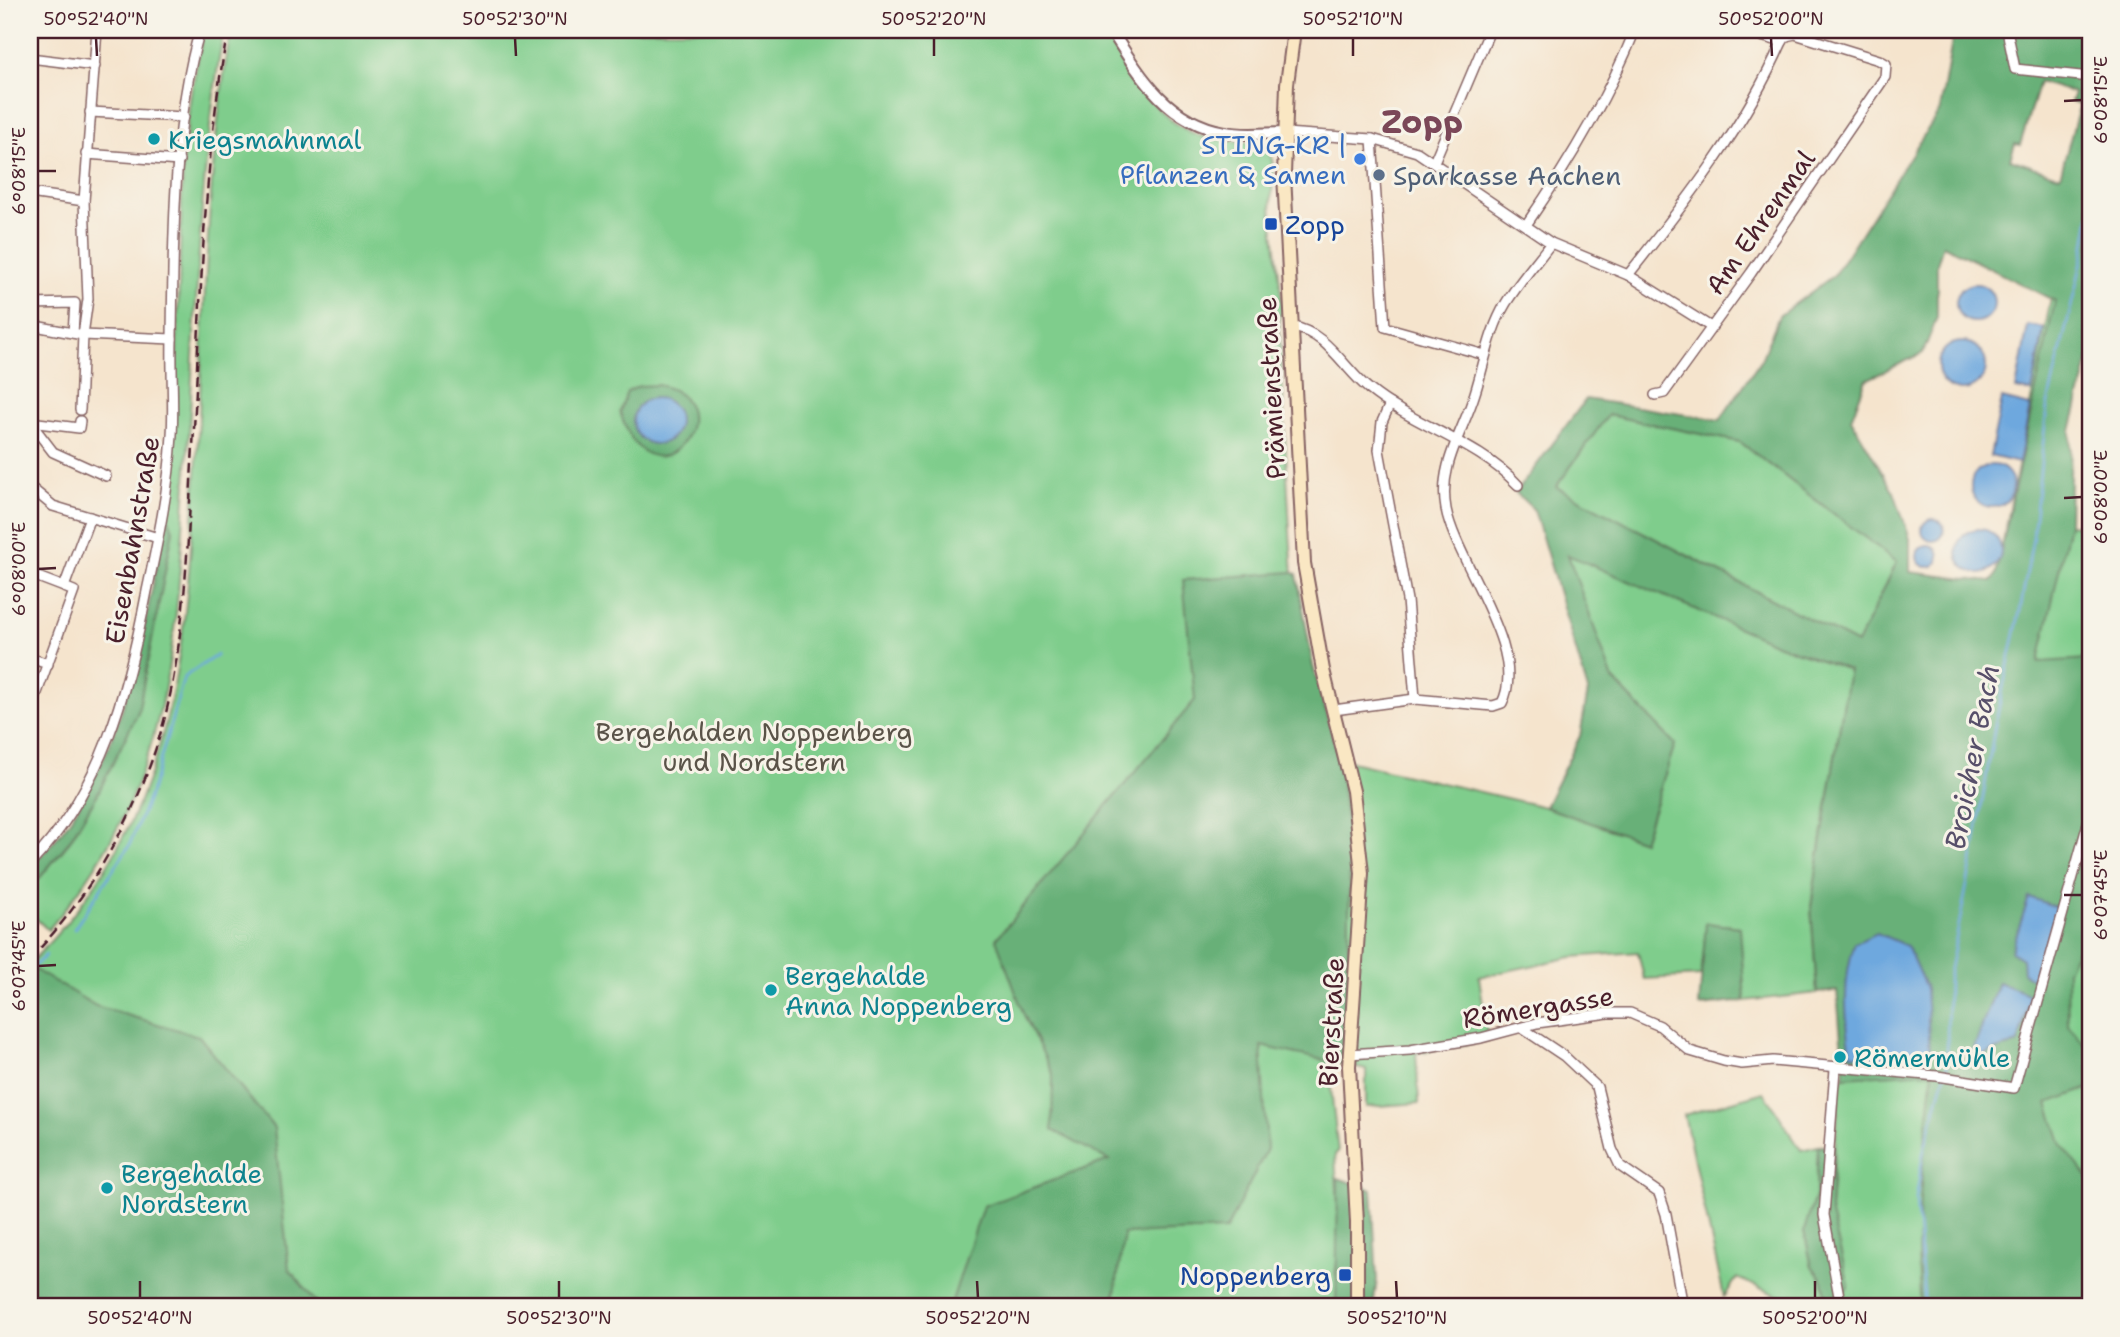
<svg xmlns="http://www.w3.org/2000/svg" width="2120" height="1337" viewBox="0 0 2120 1337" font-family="'Shantell Sans',sans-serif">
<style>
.green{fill:#7fcd8c;stroke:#64765c;stroke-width:2}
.forest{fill:#67b078;stroke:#586852;stroke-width:2;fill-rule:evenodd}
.water{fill:#6ea8de;stroke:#5c6484;stroke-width:2}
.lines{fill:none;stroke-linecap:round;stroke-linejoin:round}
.stream{stroke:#6ea8de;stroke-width:2.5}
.minor-casing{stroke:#866464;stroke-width:12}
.tertiary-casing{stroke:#866464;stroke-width:14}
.secondary-casing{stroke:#866464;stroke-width:16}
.minor{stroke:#fff;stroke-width:9}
.tertiary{stroke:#fff;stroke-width:10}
.secondary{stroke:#fae7c3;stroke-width:12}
.rail{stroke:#4a1f2b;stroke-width:2.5;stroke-dasharray:10 5;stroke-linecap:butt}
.ticks{fill:none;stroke:#4a1f2b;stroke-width:2.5}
.culture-dot{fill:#0f9aa8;stroke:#f7f3e8;stroke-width:2.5}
.shop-dot{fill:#3f7fe0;stroke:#f7f3e8;stroke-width:2.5}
.service-dot{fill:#5c6f8a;stroke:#f7f3e8;stroke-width:2.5}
.transit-dot{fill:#1a4fb4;stroke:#f7f3e8;stroke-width:2.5}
.labels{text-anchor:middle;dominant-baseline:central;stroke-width:6;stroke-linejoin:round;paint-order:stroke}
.culture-label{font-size:26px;fill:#0d838f;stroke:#f7f3e8;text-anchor:start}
.shop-label{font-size:26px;fill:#366cbe;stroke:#f7f3e8;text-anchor:end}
.service-label{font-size:26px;fill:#4e5e75;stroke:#f7f3e8;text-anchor:start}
.street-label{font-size:26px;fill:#4a1f2b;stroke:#f7f3e8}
.transit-label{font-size:26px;fill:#164399;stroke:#f7f3e8;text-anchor:start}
.park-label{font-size:26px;fill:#5a5348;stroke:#f7f3e8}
.water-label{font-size:28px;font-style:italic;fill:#574f6a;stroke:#f7f3e8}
.district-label{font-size:33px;font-weight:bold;fill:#7b4758;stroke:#f7f3e8}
.neatline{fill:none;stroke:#4a1f2b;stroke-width:2.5}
.ticks-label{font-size:18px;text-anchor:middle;fill:#4a1f2b}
</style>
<rect width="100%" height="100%" fill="#f7f3e8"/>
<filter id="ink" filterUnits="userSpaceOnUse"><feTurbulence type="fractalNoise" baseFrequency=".0143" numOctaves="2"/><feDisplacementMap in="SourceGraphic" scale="14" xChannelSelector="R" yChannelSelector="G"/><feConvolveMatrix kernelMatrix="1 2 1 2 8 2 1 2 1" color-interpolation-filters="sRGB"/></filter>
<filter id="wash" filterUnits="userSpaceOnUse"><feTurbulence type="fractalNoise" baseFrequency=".00686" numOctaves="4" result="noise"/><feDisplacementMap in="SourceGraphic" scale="28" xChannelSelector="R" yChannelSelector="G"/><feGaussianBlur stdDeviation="1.57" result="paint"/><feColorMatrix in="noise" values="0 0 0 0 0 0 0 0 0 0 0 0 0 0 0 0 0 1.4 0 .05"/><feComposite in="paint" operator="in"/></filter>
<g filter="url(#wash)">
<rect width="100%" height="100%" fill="#f5e4cd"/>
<g class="green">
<path d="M204,30H224C198,174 196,322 187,468C175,649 172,785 48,930L30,913V885L38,880L68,844L97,795L138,712L173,530L167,515L173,467L183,162L191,93Z"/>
<path d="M231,30H1105C1130,70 1152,120 1201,136C1221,142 1253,139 1269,151C1279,173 1268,193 1272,216C1276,248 1280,281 1283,314L1279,315L1290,533L1327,1051L1338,1152L1335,1154L1340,1245L1335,1273L1341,1307H30L50,980L30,967V963C178,815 185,651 197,456C205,314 206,170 231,30Z"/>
<polygon points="2090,82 2059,571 2069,524 2090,528 2090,659 2043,663 2090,676 2090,1307 1835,1307 1849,1285 1833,1231 1830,1210 1840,1084 1844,1077 1853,1075 1971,706 2086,120"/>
<polygon points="1608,415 1740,442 1897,562 1857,644 1556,487"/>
<polygon points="1567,554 1779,645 1849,670 1811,906 1817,993 1745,1001 1739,927 1707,923 1701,976 1644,979 1638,952 1572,957 1479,977 1488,1040 1416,1053 1419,1103 1366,1107 1366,1070 1341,1064 1348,975 1350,853 1339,759 1545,807 1643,841 1675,744 1613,680"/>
<polygon points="1764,1092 1801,1150 1818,1146 1816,1193 1804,1231 1812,1266 1823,1281 1829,1307 1784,1307 1786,1299 1737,1278 1724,1297 1684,1115"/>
</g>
<g class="forest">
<path d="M1954,30H2090V354L2071,431L2069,524L2039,662L2090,659V922L2067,971L2068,1025L2090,1049V1088L2048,1103L2062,1145L2090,1180V1307H1921C1913,1228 1924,1151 1933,1072L1844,1077L1837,991L1817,993L1811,907L1849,670L1779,645L1568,555L1613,680L1675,744L1643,841L1545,807L1580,736L1588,691L1534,510L1516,493L1586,399L1720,420L1761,360L1779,316L1834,275L1940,110ZM2039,82L2074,93L2071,101L2080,104L2060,176L2010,159L2015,144L2020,145ZM1943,245L2055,301L1996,575L1991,582L1910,572V539L1894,492L1851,419L1866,380L1923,353L1937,317V264ZM1608,415L1740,442L1897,562L1857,644L1556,487Z"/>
<path d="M658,385C738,401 653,519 620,412L627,392L639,386Z"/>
<path d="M167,515L173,530L138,712L97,795L68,843L38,880L30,885V860L34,863C124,775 142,633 167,515Z"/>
<polygon points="1291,572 1297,574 1313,666 1339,759 1350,853 1348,975 1341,1064 1261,1046 1267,1149 1226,1230 1124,1234 1113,1307 950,1307 983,1206 1109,1160 1052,1130 1053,1074 1024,1015 996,939 1195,700 1183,580"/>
<polygon points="1706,923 1740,927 1745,1001 1699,1006"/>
<polygon points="30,967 96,1006 199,1036 274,1128 289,1269 320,1307 30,1307"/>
<polygon points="1834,1145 1830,1210 1849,1285 1835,1307 1829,1307 1823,1281 1812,1266 1804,1231 1816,1193 1818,1146"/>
<polygon points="1338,1178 1372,1190 1377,1280 1373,1307 1336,1307"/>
</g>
<g class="water">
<circle cx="1975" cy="303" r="19"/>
<polygon points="2028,325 2044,328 2032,392 2016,389"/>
<circle cx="1962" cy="366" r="24"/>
<circle cx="656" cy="421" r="23"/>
<polygon points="2002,399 2030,406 2019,463 1990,456"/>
<circle cx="1992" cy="486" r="21"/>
<circle cx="1933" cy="530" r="11"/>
<circle cx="1979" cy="551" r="22"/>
<circle cx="1928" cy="556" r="11"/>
<polygon points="2029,897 2059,908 2033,980 2023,973 2022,959 2011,952"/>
<path d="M1877,933L1907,946L1926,988L1930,1052L1927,1062L1909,1063L1851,1054C1845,1017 1842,979 1855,943Z"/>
<polygon points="1998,982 2031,995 2018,1043 1970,1059"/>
</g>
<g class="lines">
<g class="stream">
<polyline points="74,929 129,846 152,789 184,677 217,655"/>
<polyline points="30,970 46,955"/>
<polyline points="1925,1307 1916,1199 1923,1154 1947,1067 1948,978 1974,851 1995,725 2021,606 2033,537 2047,407 2083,257 2090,215"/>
</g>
</g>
</g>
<g filter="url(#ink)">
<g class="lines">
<defs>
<g id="minor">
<polyline points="2007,30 2015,69 2090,77"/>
<polyline points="30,58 95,66"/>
<polyline points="90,112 184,117"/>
<polyline points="1285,133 1372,139 1417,152 1551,243 1628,275 1711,327"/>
<polyline points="1372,139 1385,327 1485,355"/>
<polyline points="86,154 179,161"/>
<polyline points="1434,162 1490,30"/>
<polyline points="30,193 84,201"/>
<path d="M1526,225C1569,163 1607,100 1635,30"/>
<path d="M1628,275C1686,202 1744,128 1782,42"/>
<polyline points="30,304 75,303 73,333"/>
<polyline points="30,325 83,335 172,339"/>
<path d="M1292,327C1327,332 1343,368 1369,389C1414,426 1478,442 1518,485"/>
<polyline points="1655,395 1664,393 1751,273 1885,77 1886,64 1879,60 1795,34 1786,36 1782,42 1740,30"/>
<polyline points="1390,404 1382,422 1379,450 1407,600 1415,699"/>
<polyline points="80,410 83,335 88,299 84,201 97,30"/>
<polyline points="30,422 53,452 106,476"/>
<polyline points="30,422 79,428 80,421"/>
<polyline points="30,487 53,506 158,538"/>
<polyline points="30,574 64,587"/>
<polyline points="30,658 48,664"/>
<polyline points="34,701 74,591 64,587 90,517"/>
<path d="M1334,710L1415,699L1493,706L1502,703C1529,650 1456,562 1446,509C1438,466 1463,432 1475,393C1485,362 1489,331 1506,303C1519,282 1536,263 1551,243"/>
<path d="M30,864C102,790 128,690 147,591C158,540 169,488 172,435C174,403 171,371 172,340C173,246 173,119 200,30"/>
<polyline points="1522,1028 1564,1056 1597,1087 1612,1149 1620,1166 1659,1193 1666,1214 1683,1307"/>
<polyline points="1349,1054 1410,1050 1481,1038 1537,1023 1608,1013 1630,1013 1660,1026 1690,1051 1724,1061 1742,1064 1773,1061 1937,1076 2014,1088 2090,816"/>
<polyline points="1835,1069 1824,1215 1841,1307"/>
</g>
<path id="tertiary" d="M1111,30C1140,76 1167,122 1225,132C1244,136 1265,133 1285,133"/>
<polyline id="secondary" points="1294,30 1287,84 1284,175 1304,563 1323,670 1353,791 1362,873 1349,1066 1357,1223 1357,1307"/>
</defs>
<use href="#minor" class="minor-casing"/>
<use href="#tertiary" class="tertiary-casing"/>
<use href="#secondary" class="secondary-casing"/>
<use href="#minor" class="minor"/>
<use href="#tertiary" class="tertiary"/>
<use href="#secondary" class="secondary"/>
<path class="rail" d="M30,959C102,884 155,782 173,680C186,609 188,535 192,463C201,319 201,172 228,30"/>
</g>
</g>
<path class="ticks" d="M96,38L97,56M515,38L516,56M934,38V56M1353,38V56M1771,38L1772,56M2064,101L2082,100M38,171H56M2064,498L2082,497M38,569L56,568M2064,895H2082M38,966L56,965M140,1281V1298M559,1281V1298M977,1281L978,1298M1396,1281L1397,1298M1815,1281V1298"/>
<g class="culture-dot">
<circle cx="154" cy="139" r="7"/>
<circle cx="771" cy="990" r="7"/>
<circle cx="1840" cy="1057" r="7"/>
<circle cx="107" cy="1188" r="7"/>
</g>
<circle class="shop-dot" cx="1360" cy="159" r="7"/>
<circle class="service-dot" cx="1379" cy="175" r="7"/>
<g class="transit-dot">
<rect x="1264" y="217" width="14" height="14" rx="3.5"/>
<rect x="1338" y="1268" width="14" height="14" rx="3.5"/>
</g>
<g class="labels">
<g class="culture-label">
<text x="168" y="139">Kriegsmahnmal</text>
<text x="785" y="975">Bergehalde<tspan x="785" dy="30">Anna Noppenberg</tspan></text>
<text x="1854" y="1057">Römermühle</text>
<text x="121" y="1173">Bergehalde<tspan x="121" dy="30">Nordstern</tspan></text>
</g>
<g class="shop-label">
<text x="1346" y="144">STING-KR |<tspan x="1346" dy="30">Pflanzen &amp; Samen</tspan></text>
</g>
<g class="service-label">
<text x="1393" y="175">Sparkasse Aachen</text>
</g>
<g class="street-label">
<text transform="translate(1760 222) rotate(-55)">Am Ehrenmal</text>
<text transform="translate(1271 388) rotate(-93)">Prämienstraße</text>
<text transform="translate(132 540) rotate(-80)">Eisenbahnstraße</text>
<text transform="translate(1538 1007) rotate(-9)">Römergasse</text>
<text transform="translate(1331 1022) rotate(-87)">Bierstraße</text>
</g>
<g class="transit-label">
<text x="1285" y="224">Zopp</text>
<text x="1331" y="1275" text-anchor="end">Noppenberg</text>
</g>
<g class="park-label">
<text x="754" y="731">Bergehalden Noppenberg<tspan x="754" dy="30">und Nordstern</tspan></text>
</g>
<g class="water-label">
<text transform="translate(1972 757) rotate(-79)">Broicher Bach</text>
</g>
<g class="district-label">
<text x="1422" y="121">Zopp</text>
</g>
</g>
<rect width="2120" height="1337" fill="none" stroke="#f7f3e8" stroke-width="77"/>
<rect x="38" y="38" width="2044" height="1260" class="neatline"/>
<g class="ticks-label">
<text x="96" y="25">50°52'40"N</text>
<text x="515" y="25">50°52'30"N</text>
<text x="934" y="25">50°52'20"N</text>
<text x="1353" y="25">50°52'10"N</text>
<text x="1771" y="25">50°52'00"N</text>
<text transform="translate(2101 100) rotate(-90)" y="6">6°08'15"E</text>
<text transform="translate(19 171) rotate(-90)" y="6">6°08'15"E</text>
<text transform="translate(2101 497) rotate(-90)" y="6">6°08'00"E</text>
<text transform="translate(19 569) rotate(-90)" y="6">6°08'00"E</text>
<text transform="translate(2101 895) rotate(-90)" y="6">6°07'45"E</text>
<text transform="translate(19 966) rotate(-90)" y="6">6°07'45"E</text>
<text x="140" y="1324">50°52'40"N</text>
<text x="559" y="1324">50°52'30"N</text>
<text x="978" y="1324">50°52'20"N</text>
<text x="1397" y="1324">50°52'10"N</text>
<text x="1815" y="1324">50°52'00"N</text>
</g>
</svg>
